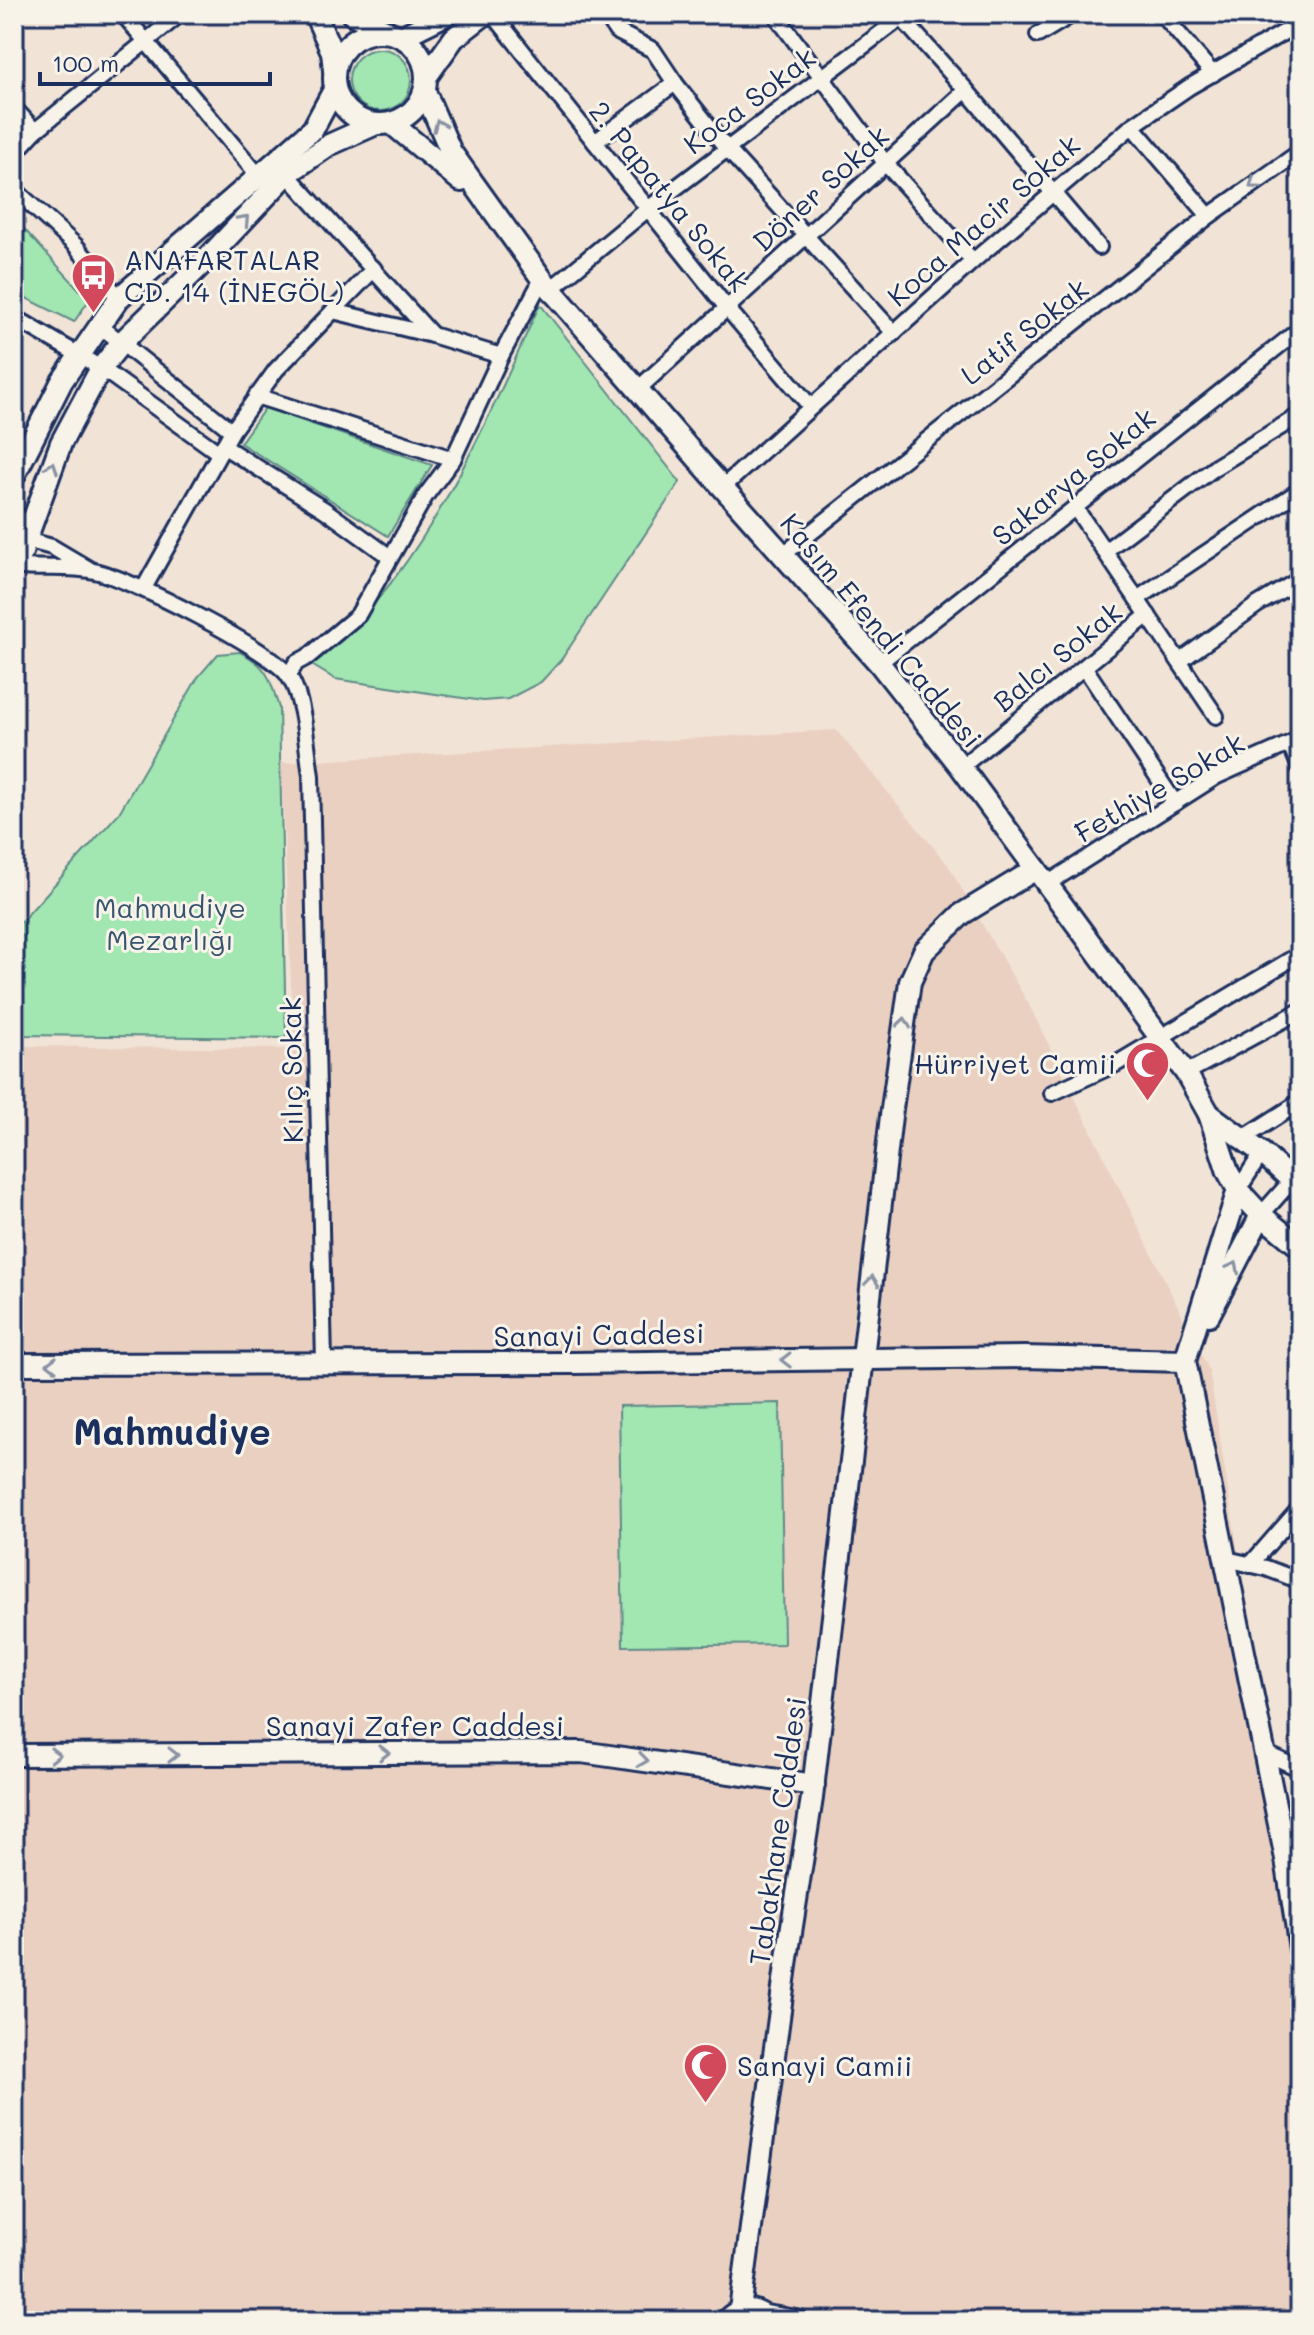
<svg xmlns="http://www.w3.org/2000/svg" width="1314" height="2335" viewBox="0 0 1314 2335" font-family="Mali,sans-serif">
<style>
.built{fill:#ead0c1}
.green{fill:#a2e6b2;stroke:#5e8a88;stroke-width:2}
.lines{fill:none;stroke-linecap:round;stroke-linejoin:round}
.street-casing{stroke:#1b2f5e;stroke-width:20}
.secondary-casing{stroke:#1b2f5e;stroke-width:26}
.street{stroke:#f7f3e8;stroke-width:14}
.secondary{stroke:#f7f3e8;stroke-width:20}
.oneway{stroke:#8991a3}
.labels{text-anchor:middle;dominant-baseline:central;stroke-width:6;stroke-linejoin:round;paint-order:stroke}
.street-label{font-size:28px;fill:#1b2f5e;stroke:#f7f3e8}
.poi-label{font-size:28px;fill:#1b2f5e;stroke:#f7f3e8;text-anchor:start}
.park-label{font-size:28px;fill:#36546f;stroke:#f7f3e8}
.district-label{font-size:36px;font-weight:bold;fill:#1b2f5e;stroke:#f7f3e8}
</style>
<rect width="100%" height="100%" fill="#f1e3d6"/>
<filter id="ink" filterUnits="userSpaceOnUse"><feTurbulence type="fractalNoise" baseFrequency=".0125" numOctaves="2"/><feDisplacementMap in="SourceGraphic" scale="16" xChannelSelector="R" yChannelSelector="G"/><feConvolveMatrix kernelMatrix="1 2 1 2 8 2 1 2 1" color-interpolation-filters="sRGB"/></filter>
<g filter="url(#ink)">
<polygon class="built" points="836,730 948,865 1029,1005 1209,1370 1300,1943 1300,2321 14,2321 14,1046 294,1049 281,763"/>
<g class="green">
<circle cx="380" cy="80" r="31"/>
<polygon points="14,218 89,300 74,322 14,292"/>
<path d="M540,304L680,482L561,660L541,682L508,699L483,701L335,679L310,664C420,584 485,425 540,304Z"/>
<polygon points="265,408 432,465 388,536 240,443"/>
<path d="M240,652C268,666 270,678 279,708L286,1038L19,1035L20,923L119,813L198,677L218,654Z"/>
<polygon points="780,1403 784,1644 623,1646 619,1406"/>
</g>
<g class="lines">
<defs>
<g id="street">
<polyline points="123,14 258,175"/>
<polyline points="493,14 727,308 810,406"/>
<polyline points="606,14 616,31 653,50 675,83 727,149 894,333"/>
<polyline points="775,14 886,164 973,261"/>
<polyline points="898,14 966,90 1099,247"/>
<polyline points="1162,14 1213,74"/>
<polyline points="1038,35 1073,14"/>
<polyline points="14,108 35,131"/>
<polyline points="1132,126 1209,216"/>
<polyline points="595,142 675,83"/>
<polyline points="14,154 35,131 180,14"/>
<polyline points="287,174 432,335"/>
<polyline points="14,189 75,245 119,298"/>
<polyline points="551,289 649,208 906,14"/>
<polyline points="333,311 374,269"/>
<polyline points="14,317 101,368 219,453"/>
<polyline points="99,325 232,431"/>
<polyline points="637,390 966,90"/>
<polyline points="256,396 453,459"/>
<polyline points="223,446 325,510 390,557"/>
<polyline points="723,487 973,261 1132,126 1189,87 1300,23"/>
<polyline points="1076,509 1216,716"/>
<polyline points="26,540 52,547 89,569"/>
<polyline points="1105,551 1217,466 1300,415"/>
<polyline points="784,554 1209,216 1300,152"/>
<path d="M14,566C40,570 69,565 94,571C129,578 268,648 288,675C304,696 307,750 311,776L324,1363"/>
<polyline points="144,588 232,431 276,370 333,311 432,335 501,356"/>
<polyline points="1137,599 1300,490"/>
<polyline points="1180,661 1257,605 1300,579"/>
<polyline points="879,663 1300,329"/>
<polyline points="1085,668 1175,803"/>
<polyline points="289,675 296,663 309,656 358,615 426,495 453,459 501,356 542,279"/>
<polyline points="1290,744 1300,768"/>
<polyline points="961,767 1148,615"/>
<polyline points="1047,884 1217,776 1300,739"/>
<polyline points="1186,1073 1300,1011"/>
<polyline points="1052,1093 1116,1064 1300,954"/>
<polyline points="1242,1139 1300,1102"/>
<polyline points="1238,1190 1262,1153"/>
<polyline points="1261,1215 1292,1180"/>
<polyline points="1226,1559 1266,1568 1300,1581"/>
<polyline points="1250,1565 1300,1508"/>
<polyline points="1265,1753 1300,1769"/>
</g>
<g id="secondary">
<polyline points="315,14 332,52 334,70"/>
<polyline points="352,14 387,31"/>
<circle cx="380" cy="78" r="46"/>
<polyline points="403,36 447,14"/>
<polyline points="427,76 454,38 485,14"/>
<polyline points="425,92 451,152 542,279 710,473 879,663 961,767 1186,1073 1209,1114 1228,1172 1238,1190 1261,1215 1300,1247"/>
<polyline points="391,123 461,181"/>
<polyline points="14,476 62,381 119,298 313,129 335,88"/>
<path d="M14,517C29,531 28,549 14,563"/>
<polyline points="26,540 61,443 101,368 121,343 206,260 287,174 329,145 376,124"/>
<polyline points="1209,1114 1262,1153 1300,1188"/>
<polyline points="1238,1190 1185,1361 1286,1859 1300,1949"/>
<polyline points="1209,1315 1261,1215"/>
<polyline points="14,1364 575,1363 1024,1357 1185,1361"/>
<polyline points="14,1755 581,1752 814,1785"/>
<polyline points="740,2310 787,1958 812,1798 891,1116 910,982 924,951 962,914 1036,869"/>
<polyline points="766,2316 797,2321"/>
<path d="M726,2321C739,2306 756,2306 769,2321"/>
</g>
</defs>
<use href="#street" class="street-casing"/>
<use href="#secondary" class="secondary-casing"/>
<use href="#street" class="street"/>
<use href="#secondary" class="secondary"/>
</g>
<defs><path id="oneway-chevron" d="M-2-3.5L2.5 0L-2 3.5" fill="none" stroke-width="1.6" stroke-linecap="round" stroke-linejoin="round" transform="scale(2)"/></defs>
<g class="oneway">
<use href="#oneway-chevron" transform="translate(439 125) rotate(-113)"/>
<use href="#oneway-chevron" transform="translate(1254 184) rotate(145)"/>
<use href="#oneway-chevron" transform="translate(244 220) rotate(-47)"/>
<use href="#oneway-chevron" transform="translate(52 467) rotate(-70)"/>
<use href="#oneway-chevron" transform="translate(904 1023) rotate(-82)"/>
<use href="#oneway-chevron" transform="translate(1234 1267) rotate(-62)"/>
<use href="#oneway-chevron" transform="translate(872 1281) rotate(-84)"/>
<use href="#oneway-chevron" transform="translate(786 1360) rotate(179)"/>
<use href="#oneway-chevron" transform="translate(52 1364) rotate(-180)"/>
<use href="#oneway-chevron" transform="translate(384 1753)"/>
<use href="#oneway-chevron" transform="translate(55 1755)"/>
<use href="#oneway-chevron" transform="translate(173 1755)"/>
<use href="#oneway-chevron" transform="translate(643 1760) rotate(8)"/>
</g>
</g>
<defs>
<symbol id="bus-pin" viewBox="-11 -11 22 30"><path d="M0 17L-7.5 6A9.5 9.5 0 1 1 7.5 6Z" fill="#d1495b" stroke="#f7f3e8"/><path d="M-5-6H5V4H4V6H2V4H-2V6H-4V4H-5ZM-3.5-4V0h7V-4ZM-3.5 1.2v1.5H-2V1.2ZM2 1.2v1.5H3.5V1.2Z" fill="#fff"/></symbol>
<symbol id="mosque-pin" viewBox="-11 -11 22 30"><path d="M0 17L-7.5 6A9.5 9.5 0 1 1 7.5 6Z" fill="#d1495b" stroke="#f7f3e8"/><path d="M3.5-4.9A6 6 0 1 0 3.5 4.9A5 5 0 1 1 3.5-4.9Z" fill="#fff"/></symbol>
</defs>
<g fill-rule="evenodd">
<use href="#bus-pin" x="68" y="250" width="51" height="69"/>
<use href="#mosque-pin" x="1122" y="1038" width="51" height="69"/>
<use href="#mosque-pin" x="680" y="2040" width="51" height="69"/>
</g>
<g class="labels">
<g class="street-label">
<text transform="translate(749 100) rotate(-37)">Koca Sokak</text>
<text transform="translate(820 188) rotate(-42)">Döner Sokak</text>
<text transform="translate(670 196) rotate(51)">2. Papatya Sokak</text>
<text transform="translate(983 220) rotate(-41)">Koca Macir Sokak</text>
<text transform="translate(1024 331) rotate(-38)">Latif Sokak</text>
<text transform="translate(1073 476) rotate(-39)">Sakarya Sokak</text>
<text transform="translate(882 630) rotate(50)">Kasım Efendi Caddesi</text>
<text transform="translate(1057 656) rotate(-39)">Balcı Sokak</text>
<text transform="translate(1159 787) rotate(-30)">Fethiye Sokak</text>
<text transform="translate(291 1070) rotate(-91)">Kılıç Sokak</text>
<text transform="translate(599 1334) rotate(-1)">Sanayi Caddesi</text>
<text x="415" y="1725">Sanayi Zafer Caddesi</text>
<text transform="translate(777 1831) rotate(-82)">Tabakhane Caddesi</text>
</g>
<g class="poi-label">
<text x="124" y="259">ANAFARTALAR<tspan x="124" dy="32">CD. 14 (İNEGÖL)</tspan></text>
<text x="1116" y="1063" text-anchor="end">Hürriyet Camii</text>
<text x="737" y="2065">Sanayi Camii</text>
</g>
<g class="park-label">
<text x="170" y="907">Mahmudiye<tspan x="170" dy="32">Mezarlığı</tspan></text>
</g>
<g class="district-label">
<text x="172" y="1430">Mahmudiye</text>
</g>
</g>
<rect width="1314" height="2335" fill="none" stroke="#f7f3e8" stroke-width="48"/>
<rect x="24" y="24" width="1266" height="2287" fill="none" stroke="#1b2f5e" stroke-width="3" filter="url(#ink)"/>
<path d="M40 72v12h230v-12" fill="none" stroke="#1b2f5e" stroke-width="4"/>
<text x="52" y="72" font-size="24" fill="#1b2f5e" stroke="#f7f3e8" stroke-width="6" paint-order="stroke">100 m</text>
</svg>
